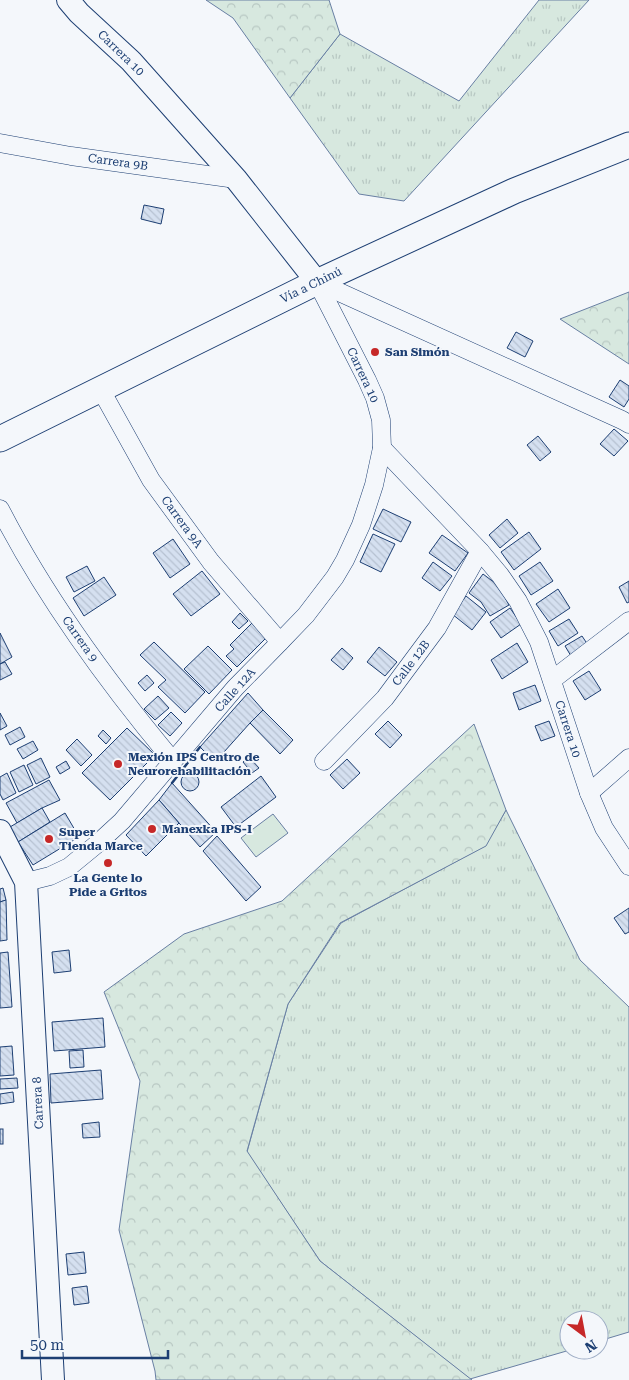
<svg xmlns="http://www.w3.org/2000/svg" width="629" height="1380" viewBox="0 0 629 1380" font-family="'Roboto Serif',serif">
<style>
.grass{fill:url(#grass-tufts);stroke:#687fa3}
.forest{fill:url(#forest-crowns);stroke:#687fa3}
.pitch{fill:#d7e8df;stroke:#687fa3}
.building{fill:url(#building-back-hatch);stroke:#1d3f73}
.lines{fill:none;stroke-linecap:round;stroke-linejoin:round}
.minor-casing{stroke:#1d3f73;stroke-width:19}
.tertiary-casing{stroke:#1d3f73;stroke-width:24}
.secondary-casing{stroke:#1d3f73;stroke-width:27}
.minor{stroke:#f4f7fb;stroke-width:18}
.tertiary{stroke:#f4f7fb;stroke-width:22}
.secondary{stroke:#f4f7fb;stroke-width:25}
.wall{stroke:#1d3f73;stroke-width:2.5}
.poi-dot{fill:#c62828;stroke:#f4f7fb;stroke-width:2}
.labels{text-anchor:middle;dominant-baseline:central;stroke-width:4;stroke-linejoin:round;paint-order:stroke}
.street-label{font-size:12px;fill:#1d3f73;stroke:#f4f7fb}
.poi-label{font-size:12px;font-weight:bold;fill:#1d3f73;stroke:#f4f7fb;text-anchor:start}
</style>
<defs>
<pattern id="grass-tufts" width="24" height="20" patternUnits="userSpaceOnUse" patternTransform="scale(1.25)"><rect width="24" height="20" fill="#d7e8df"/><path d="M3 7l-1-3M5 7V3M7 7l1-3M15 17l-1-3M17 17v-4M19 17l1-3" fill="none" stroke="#b8c8c3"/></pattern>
<pattern id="forest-crowns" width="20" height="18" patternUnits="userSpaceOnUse" patternTransform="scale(1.25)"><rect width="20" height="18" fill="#d7e8df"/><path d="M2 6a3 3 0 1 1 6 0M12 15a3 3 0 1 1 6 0" fill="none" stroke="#b8c8c3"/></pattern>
<pattern id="building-back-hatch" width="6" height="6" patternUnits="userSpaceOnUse" patternTransform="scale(1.25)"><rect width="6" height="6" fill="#d5e0f0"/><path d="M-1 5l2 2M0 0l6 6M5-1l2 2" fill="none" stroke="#b6c1d1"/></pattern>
</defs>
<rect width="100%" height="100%" fill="#f4f7fb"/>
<g class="grass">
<polygon points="539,0 589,0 404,201 359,194 290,98 340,34 459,101"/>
<polygon points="506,810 580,960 629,1007 629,1332 599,1341 599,1320 569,1320 570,1350 470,1379 320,1261 247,1152 288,1004 341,923 485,846"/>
</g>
<g class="forest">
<polygon points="206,0 329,0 340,34 290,98 233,18"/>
<polygon points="629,292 629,364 560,319"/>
<polygon points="474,724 506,810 486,846 340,923 288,1004 247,1151 320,1261 472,1380 156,1380 155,1371 119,1230 140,1081 104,992 184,934 282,901"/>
</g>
<polygon class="pitch" points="273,814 288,833 256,857 241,838"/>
<g class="building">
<polygon points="144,205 164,209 161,224 141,219"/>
<polygon points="516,332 533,341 525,357 507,348"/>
<polygon points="620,380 629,386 629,399 624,407 609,397"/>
<polygon points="614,429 628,441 614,456 600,444"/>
<polygon points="538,436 551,452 540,461 527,445"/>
<polygon points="383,509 411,522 401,542 373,529"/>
<polygon points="507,519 518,533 500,548 489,535"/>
<polygon points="529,532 541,549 514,570 501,552"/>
<polygon points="373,534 395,544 381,572 360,562"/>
<polygon points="442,535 468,553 455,571 429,553"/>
<polygon points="173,539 190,564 170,578 153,553"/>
<polygon points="433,562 452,576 440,591 422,578"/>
<polygon points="540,562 553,581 531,595 519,576"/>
<polygon points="87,566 95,581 74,592 66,577"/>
<polygon points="202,571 220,594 191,616 173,594"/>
<polygon points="483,574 499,586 509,605 490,616 481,602 469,593"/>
<polygon points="104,577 116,595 84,616 73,598"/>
<polygon points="629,581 629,602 627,603 619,587"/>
<polygon points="558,589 570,608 549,622 536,604"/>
<polygon points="466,596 486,612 472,630 452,614"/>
<polygon points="510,608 521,624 501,638 490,622"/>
<polygon points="240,613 248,621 239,629 232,622"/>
<polygon points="569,619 578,633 558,646 549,631"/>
<polygon points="252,623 266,638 237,667 226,656 234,649 230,645"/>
<polygon points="0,633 12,657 0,664"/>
<polygon points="582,636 588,645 571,656 565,646"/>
<polygon points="154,642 205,692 185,713 158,687 166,680 140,655"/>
<polygon points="517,643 528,662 502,679 491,660"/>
<polygon points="208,646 232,670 209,694 184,669"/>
<polygon points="379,647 397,662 385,676 367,662"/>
<polygon points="342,648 353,658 343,670 331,660"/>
<polygon points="5,662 12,674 0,680 0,664"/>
<polygon points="589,671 601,690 585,700 573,681"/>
<polygon points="147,675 154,683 145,691 138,683"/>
<polygon points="535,685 541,701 519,710 513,693"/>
<polygon points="248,693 263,710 250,723 215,762 200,747"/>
<polygon points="158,696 169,708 155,720 144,709"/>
<polygon points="263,710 293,740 280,754 250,723"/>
<polygon points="171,712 182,723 170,736 158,725"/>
<polygon points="0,713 7,726 0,730"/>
<polygon points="388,721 402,735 390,748 375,734"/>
<polygon points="549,721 555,736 541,741 535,726"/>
<polygon points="20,727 25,737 10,745 5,735"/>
<polygon points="127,728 155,755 110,800 82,773"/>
<polygon points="103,730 111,738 106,744 98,736"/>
<polygon points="77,739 92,755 81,766 66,750"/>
<polygon points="33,741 38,750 23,759 17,749"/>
<polygon points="249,757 259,768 252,773 243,762"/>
<polygon points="41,758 50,777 36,784 27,765"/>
<polygon points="347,759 360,773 343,789 330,775"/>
<polygon points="66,761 70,768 60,774 56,767"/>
<polygon points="24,765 33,785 19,792 10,772"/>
<circle cx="190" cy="782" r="9"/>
<polygon points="7,773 16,793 3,800 0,794 0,777"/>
<polygon points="261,776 276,797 236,827 221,807"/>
<polygon points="49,780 60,800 42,808 17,823 6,803"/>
<polygon points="172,783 216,832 200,847 159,800"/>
<polygon points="159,800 179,823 146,856 126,835"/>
<polygon points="42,808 50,822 18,842 10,827"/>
<polygon points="65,813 79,837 33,865 18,842"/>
<polygon points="217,836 261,887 246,901 203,851"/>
<polygon points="3,888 6,900 0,902 0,889"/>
<polygon points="6,900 7,940 0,941 0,902"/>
<polygon points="629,908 629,932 625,934 614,918"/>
<polygon points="69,950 71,971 54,973 52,952"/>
<polygon points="8,952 12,1007 0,1008 0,953"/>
<polygon points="103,1018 105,1047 54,1051 52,1022"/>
<polygon points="12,1046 14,1075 0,1076 0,1047"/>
<polygon points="83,1050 84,1067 70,1068 69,1051"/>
<polygon points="101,1070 103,1099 51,1103 50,1074"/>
<polygon points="17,1078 18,1088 0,1089 0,1079"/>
<polygon points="13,1092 14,1102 0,1104 0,1094"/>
<polygon points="99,1122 100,1137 83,1138 82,1124"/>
<rect x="0" y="1129" width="3" height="15"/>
<polygon points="84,1252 86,1273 68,1275 66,1254"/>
<polygon points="87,1286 89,1303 74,1305 72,1288"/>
</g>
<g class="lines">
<defs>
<g id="minor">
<polyline points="0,143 71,156 236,179"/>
<polyline points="317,282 622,420 629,424"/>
<polyline points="101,390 151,480 211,562 280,642"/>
<polyline points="382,448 480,551 500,575 518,601 539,642 589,793 604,828 629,866"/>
<path d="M0,509C46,599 108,683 173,761"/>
<polyline points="552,680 629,621"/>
<polyline points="324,761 385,698 437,628 480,551"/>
<polyline points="589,793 629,758"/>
<polyline points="26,882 50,876 69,867 97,844 122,821 235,688 280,642 306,615 335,577 345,560 361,525 374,485 382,448 381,420 375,398 367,380 317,282"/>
</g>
<g id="tertiary">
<polyline points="68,0 79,13 131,61 236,179 317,282"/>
<polyline points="0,831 26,882 53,1380"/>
</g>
<polyline id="secondary" points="0,439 317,282 514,191 629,145"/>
</defs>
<use href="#minor" class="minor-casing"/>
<use href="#tertiary" class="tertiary-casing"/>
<use href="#secondary" class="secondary-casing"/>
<use href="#minor" class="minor"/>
<use href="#tertiary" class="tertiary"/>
<use href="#secondary" class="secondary"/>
<polyline class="wall" points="172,783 200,747"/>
</g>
<g class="poi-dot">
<circle cx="375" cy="352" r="5"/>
<circle cx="118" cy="764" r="5"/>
<circle cx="152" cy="829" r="5"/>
<circle cx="49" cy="839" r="5"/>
<circle cx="108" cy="863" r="5"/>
</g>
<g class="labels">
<g class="street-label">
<text transform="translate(121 53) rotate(44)">Carrera 10</text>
<text transform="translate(118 162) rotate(8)">Carrera 9B</text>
<text transform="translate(311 285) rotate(-26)">Vía a Chinú</text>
<text transform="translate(363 375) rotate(65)">Carrera 10</text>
<text transform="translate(182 522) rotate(54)">Carrera 9A</text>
<text transform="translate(80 639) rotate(55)">Carrera 9</text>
<text transform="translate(411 663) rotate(-53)">Calle 12B</text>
<text transform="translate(235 690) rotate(-48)">Calle 12A</text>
<text transform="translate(568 729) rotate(72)">Carrera 10</text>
<text transform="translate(38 1103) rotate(-93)">Carrera 8</text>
</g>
<g class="poi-label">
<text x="385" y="352">San Simón</text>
<text x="128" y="757">Mexión IPS Centro de<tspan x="128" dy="14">Neurorehabilitación</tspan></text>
<text x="162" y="829">Manexka IPS-I</text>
<text x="59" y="832">Super<tspan x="59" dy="14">Tienda Marce</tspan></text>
<text x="108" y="878" text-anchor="middle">La Gente lo<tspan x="108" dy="14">Pide a Gritos</tspan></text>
</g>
</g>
<g transform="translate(584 1335) rotate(148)"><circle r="24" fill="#f4f7fb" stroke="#9eadc5"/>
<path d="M0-4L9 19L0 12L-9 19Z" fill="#c62828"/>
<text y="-8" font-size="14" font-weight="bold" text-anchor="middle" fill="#1d3f73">N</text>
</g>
<path d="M22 1350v8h146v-8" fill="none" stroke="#1d3f73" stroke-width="2.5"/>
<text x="30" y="1350" font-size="15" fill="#1d3f73" stroke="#f4f7fb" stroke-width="4" paint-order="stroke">50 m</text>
</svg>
